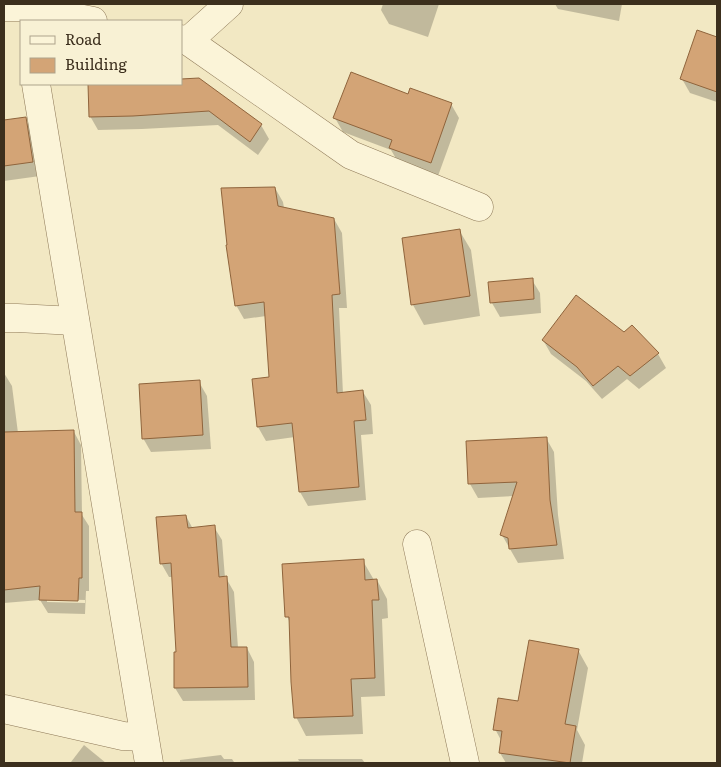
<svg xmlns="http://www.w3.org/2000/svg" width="721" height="767" viewBox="0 0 721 767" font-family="Literata,serif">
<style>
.shadow{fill:#0003;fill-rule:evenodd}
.building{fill:#d3a476;stroke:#8f643c}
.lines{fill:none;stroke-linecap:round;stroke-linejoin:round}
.minor-casing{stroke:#8e7958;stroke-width:29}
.minor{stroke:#fbf4d8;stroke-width:28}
</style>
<rect width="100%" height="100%" fill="#f2e8c3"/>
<g class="shadow">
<polygon points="383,4 439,4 428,37 389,24 381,10"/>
<polygon points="555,4 622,4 619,21 558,9"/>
<polygon points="698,32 717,38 717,102 690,93 682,79"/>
<polygon points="199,79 261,125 269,139 258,155 218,125 142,129 98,130 90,116 90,84 181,84"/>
<polygon points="409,95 451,104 459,118 438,176 398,162 391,150 343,132 335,118"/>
<polygon points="25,119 33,133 40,176 4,181 4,121"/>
<polygon points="275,188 283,202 284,208 334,219 342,233 347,308 339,308 343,394 363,392 371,405 373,434 361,435 366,500 308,506 300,492 295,437 266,441 258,427 253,380 270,378 266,316 244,319 236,305"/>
<polygon points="459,230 471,250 480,316 424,325 413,305 403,239"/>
<polygon points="532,280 540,293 541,313 500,317 492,303 490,283"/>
<polygon points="631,326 658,354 666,368 639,389 627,379 602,399 586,381 551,354 543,340 624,333"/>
<path d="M4,373L12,386L18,433L74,432L81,445L82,515L89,526V591H86L85,614L48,613L40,600L4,603ZM47,599L85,600V603L47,602Z"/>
<polygon points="199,382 207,396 211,449 151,452 143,438"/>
<polygon points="546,438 554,452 558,515 564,559 518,563 502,535 514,496 478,498 470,484 468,442"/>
<polygon points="186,516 193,529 214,527 222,540 225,578 226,578 234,592 238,648 247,648 254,662 255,700 183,701 175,688 178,653 173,577 169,577 161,563"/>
<polygon points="363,561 374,580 377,580 387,599 388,618 382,619 385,696 361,697 363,734 306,736 296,717 290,623 287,616"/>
<polygon points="578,650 588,668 577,730 585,745 582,763 506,763 500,753 502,742 495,729 519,703"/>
<polygon points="84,745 106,763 71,763 71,762"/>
<polygon points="221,755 224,759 232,759 234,762 299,761 298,759 362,759 365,763 180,763 180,760"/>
</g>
<g class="building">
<polygon points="697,30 717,37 717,92 680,79"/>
<polygon points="351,72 408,94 410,88 452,103 431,163 389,148 392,140 333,118"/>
<polygon points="199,78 262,124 250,142 209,111 133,116 89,117 88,84 181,84 181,79"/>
<polygon points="26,117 33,162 4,166 4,120"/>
<polygon points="275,187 278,206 334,218 340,294 332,295 337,393 363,390 366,420 354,421 359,487 299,492 292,423 257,427 252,379 269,377 264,302 235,306 226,245 227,245 221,188"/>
<polygon points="460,229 470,296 411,305 402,238"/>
<polygon points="533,278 534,299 490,303 488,282"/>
<polygon points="576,295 624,332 632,325 659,353 630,376 618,366 593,386 577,367 542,340"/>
<polygon points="200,380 203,435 142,439 139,384"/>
<polygon points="74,430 75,512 82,512 82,578 79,578 78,601 39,600 40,586 4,590 4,432"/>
<polygon points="547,437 550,500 557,545 509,549 508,538 500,535 517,482 468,484 466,441"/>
<polygon points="186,515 188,528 215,525 219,577 227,576 231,647 247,647 248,687 174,688 174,652 176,652 171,563 160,564 156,517"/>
<polygon points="364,559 365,580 377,579 379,600 372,600 375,678 351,679 353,716 294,718 291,682 289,617 285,617 282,564"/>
<polygon points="529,640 579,649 565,724 576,726 570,763 499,753 502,731 493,730 498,698 518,701"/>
</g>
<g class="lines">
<defs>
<g id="minor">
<polyline points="4,7 23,7 93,21"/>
<polyline points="181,39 188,41 351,155 479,207"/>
<polyline points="188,41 229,4"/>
<polyline points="36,84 149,763"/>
<polyline points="4,318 17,318 75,321"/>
<polyline points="417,544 465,763"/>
<polyline points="4,709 123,736 144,737"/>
</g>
</defs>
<use href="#minor" class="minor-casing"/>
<use href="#minor" class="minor"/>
</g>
<rect width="721" height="767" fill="none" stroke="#3c2f1d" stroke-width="10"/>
<rect x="20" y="20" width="162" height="65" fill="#f8f1d4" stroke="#ada38b"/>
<rect x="30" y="36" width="25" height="8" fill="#fbf4d8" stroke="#ada38b"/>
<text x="65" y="45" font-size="15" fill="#3c2f1d">Road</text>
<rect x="30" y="58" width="25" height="15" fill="#d3a476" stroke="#ada38b"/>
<text x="65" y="70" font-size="15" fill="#3c2f1d">Building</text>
</svg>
